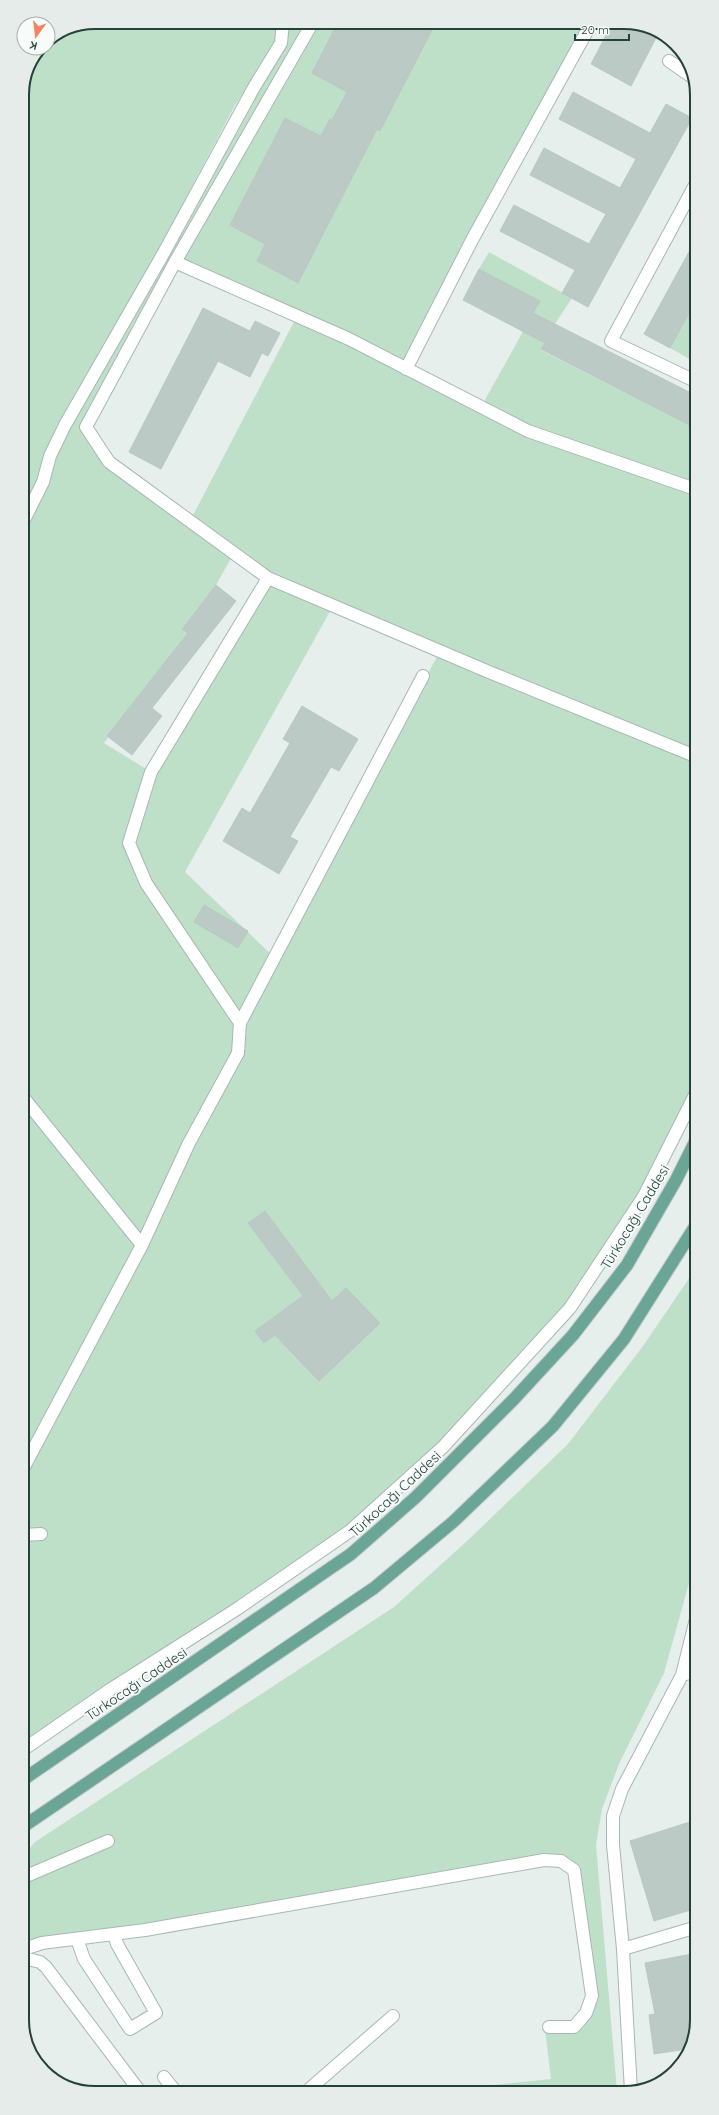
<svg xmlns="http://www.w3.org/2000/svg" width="719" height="2115" font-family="Quicksand,sans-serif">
  <rect width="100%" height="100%" fill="#e6efeb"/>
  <!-- green -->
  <path fill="#bfe0c8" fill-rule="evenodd" d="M95,22H592L406,368L481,407L540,301L479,269L489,252L572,298L555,324L541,350L695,428L696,1093L644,1196L570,1308L443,1447L350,1531L24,1749L22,91L41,48H48V40L67,27ZM279,37L74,409L234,107ZM175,262L297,316L190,521L109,462L86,427ZM234,553L268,578L151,772L104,743L188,633L182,628L216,585ZM333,606L440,651L271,965L274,957L185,872Z
    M695,302V362L670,348Z
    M696,1268V1558L664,1673L619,1764L602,1809L596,1845L617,2091H466V2088L551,2079L545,2029L574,2027L592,1996L574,1870L561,1861L145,1930L24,1942V1855L35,1842L394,1607L466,1542L568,1444L643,1346Z"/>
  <!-- building -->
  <path fill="#bbcac4" stroke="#b8c9c2" d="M338,22H436L380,131L377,129L298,283L257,261L265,244L230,225L285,118L321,136L330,119L332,120L347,92L312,73Z
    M613,22H629L658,34L631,86L591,64Z
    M573,92L650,133L666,104L692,118L588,307L562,293L575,270L500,231L514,205L589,244L606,214L530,175L544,148L620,188L636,159L559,119Z
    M695,241V302L670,348L644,334Z
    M479,269L540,301L533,313L695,395V428L541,349L545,343L463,300Z
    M203,308L250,331L255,321L280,333L268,356L262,353L250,377L218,361L161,469L129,452Z
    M216,585L236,601L152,708L162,716L132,755L107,736L188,633L182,629Z
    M302,706L358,739L339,771L331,767L290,837L298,841L279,874L223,841L242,808L250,813L290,743L283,739Z
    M204,905L248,931L238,948L194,922Z
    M265,1211L332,1301L346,1288L380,1323L319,1381L275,1335L264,1343L255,1331L303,1296L248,1223Z
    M693,1821L697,1833V1908L654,1921L630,1841Z
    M697,1953V2020L687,2049L654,2054L649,2015L655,2014L645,1963Z"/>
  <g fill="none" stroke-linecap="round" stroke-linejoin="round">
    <!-- minor casing -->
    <g stroke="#a8b8b2" stroke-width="14">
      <path id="minor" d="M313,22L175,262L86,427L109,462L268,578L489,672L695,756
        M669,61L695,79
        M695,185L611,341L695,381
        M175,262L349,339L528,431L695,489
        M406,369L472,240L592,22
        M23,522L43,482L50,456L65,425L162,256L253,89L281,43L283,22
        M240,1023L146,883L129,843L151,772L268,578
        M23,1097L142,1245
        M24,1467L142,1245L189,1143L238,1053L240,1023L423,676
        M24,1535L41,1534
        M682,1675L697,1671
        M24,1749L111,1689L237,1609L350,1531L443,1447L570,1308L644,1196L696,1093
        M24,1877L108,1841
        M77,1939L84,1959L130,2029L156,2013L117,1944L114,1934
        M24,1949L42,1943L145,1930L544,1860L561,1861L574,1870L592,1996L586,2013L574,2027H549
        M623,1949L697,1927
        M24,1958L40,1962L46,1967L141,2093
        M164,2077L176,2092
        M631,2091L623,1949L613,1845V1816L622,1789L682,1675L696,1619
        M306,2092L393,2016"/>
    </g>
    <!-- major casing -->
    <g stroke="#c2cac8" stroke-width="14">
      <path id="major" d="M24,1779L351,1554L416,1497L514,1399L573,1335L627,1265L676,1180L696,1140
        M24,1826L374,1588L453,1522L553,1426L624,1339L696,1225"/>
    </g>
    <!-- minor -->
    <use href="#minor" stroke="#fff" stroke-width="12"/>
    <!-- major -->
    <use href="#major" stroke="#6aa596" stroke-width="12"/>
  </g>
  <g text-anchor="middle" stroke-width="4" stroke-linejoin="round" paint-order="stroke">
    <!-- street labels -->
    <g font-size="14" fill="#24423a" stroke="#f7fbf9">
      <text transform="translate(635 1217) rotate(-59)" y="5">Türkocağı Caddesi</text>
      <text transform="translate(395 1494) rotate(-43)" y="5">Türkocağı Caddesi</text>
      <text transform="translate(136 1684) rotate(-34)" y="5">Türkocağı Caddesi</text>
    </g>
  </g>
  <!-- crop -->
  <path d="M0 0H719V2115H0ZM95 29H624A66 66 0 0 1 690 95V2020A66 66 0 0 1 624 2086H95A66 66 0 0 1 29 2020V95A66 66 0 0 1 95 29Z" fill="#e6ecea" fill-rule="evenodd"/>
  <path fill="none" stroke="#24423a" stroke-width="2" d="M95 29H624A66 66 0 0 1 690 95V2020A66 66 0 0 1 624 2086H95A66 66 0 0 1 29 2020V95A66 66 0 0 1 95 29Z"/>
  <!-- north arrow -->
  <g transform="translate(36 36) rotate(195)"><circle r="19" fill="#f7fbf9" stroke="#a3b1ad"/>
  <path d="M0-3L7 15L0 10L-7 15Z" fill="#f4845f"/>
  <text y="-6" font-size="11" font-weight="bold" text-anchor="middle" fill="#24423a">K</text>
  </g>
  <!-- scale -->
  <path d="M575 34v6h54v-6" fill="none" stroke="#24423a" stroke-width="2"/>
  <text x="581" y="34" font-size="12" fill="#24423a" stroke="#f7fbf9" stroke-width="3" paint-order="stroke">20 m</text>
</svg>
